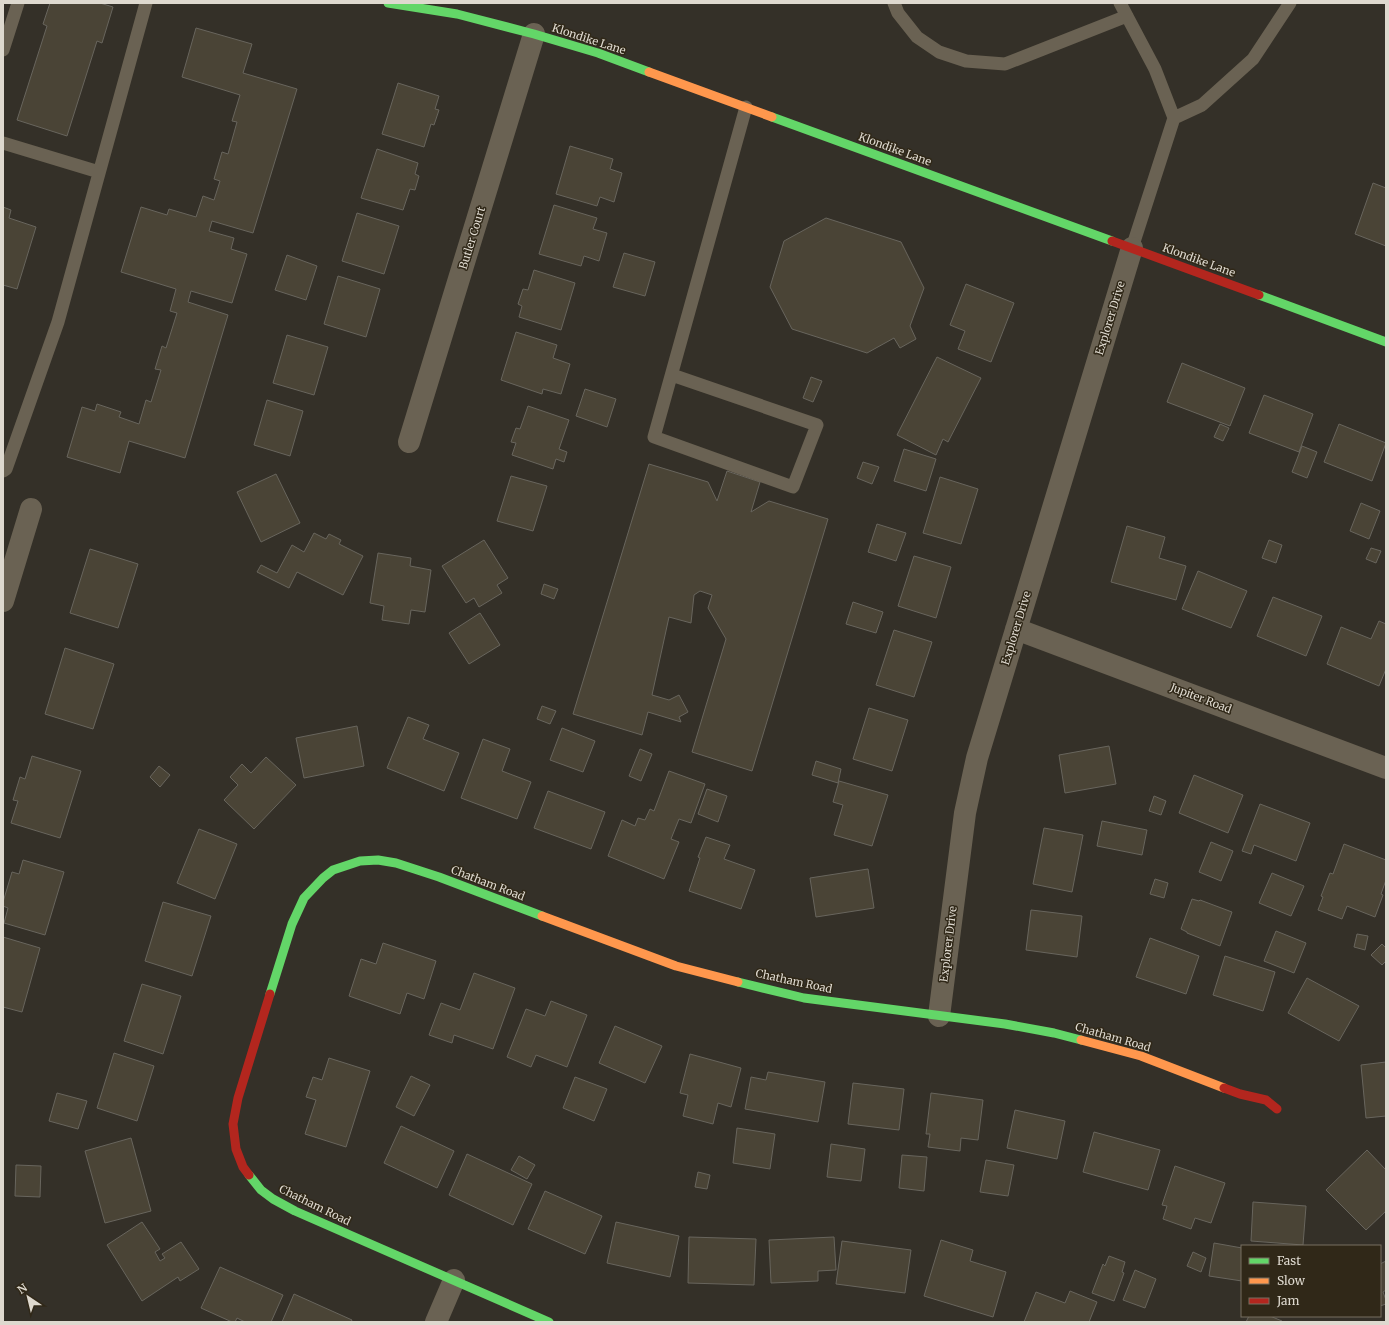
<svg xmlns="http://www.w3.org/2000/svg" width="1389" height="1325" font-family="Merriweather,serif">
  <rect width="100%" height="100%" fill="#343028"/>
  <!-- building -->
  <path fill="#4a4436" stroke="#68655d" d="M50,3H100L113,7L102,43L97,41L67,136L17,120L47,26L43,24Z
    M196,28L252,44L243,73L297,89L253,233L212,221L209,231L234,238L231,249L247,254L232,303L191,291L188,302L228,315L185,458L129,441L120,473L67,457L82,407L95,411L97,404L121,412L119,417L139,424L146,400L151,402L161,370L155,369L162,346L166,348L177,313L170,311L176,289L121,272L141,207L167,215L169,209L196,217L203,196L214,200L220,181L214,179L222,152L228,154L237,122L232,121L240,95L182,77Z
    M398,83L439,96L435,109L439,110L434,125L431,124L424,147L382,134Z
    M570,146L613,159L610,169L622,173L614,202L600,197L597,206L556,194Z
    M377,149L418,163L415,174L419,176L415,190L410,189L403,210L361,198Z
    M1373,183L1386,188V246L1355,234Z
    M554,205L597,218L593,229L607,233L599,261L584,256L581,266L539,254Z
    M3,207L11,210L9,218L36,227L17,289L3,285Z
    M357,213L399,226L384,274L342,261Z
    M826,218L901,242L924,288L910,326L916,339L900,348L894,338L867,353L792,329L770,287L784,241Z
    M624,253L655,262L645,296L613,287Z
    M287,255L317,266L306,300L275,290Z
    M534,270L575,283L561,330L519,317L522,306L518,304L523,289L528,290Z
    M338,276L380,289L366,337L324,324Z
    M966,284L1014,303L991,362L958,349L965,331L950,325Z
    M516,332L557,345L553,358L570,364L561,394L543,389L542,394L501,380Z
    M287,335L328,347L314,395L273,383Z
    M937,357L981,378L948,442L943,439L936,455L897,435Z
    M1182,363L1245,388L1230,426L1167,402Z
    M811,377L822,381L813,402L803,398Z
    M585,389L616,399L607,427L576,416Z
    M1264,395L1313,414L1299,452L1249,433Z
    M267,400L303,411L290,456L254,445Z
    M528,406L569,420L559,449L567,452L564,462L556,459L553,469L512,455L516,443L511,442L516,428L520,429Z
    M1220,424L1229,428L1223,441L1214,437Z
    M1339,424L1386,443L1372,481L1324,462Z
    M1302,446L1317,452L1307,478L1292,472Z
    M904,449L936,459L926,491L894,481Z
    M863,462L879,467L872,484L857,478Z
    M649,464L708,482L717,501L727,471L760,482L751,512L769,501L828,519L752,771L692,752L726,639L708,608L712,595L700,591L694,595L691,623L669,617L652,695L669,700L679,695L688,712L679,717L681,722L648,712L642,735L573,714Z
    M276,474L300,523L261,542L237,492Z
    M511,476L547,486L533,531L497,521Z
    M940,477L978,489L961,544L923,533Z
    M1361,503L1380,511L1369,539L1350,531Z
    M877,524L906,533L896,561L868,552Z
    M1127,526L1165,537L1159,558L1186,566L1176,600L1111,582Z
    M314,533L326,539L329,534L341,540L339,544L363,556L343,595L297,572L289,588L257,572L261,565L277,573L292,545L304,552Z
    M484,540L508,578L497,585L502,593L479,607L474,598L466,603L442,566Z
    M1269,540L1282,545L1276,563L1262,558Z
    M1371,548L1381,551L1376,563L1366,559Z
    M90,549L138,564L118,628L70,613Z
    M378,553L411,558L410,566L431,570L425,612L411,610L409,624L382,620L384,606L370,603Z
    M914,556L951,567L936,618L898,606Z
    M1198,571L1247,591L1231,628L1182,609Z
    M544,584L558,589L554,599L541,594Z
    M1273,597L1322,616L1306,656L1257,636Z
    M853,602L883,612L876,633L846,624Z
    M480,613L500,645L469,664L449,633Z
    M1379,621L1386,624V669L1379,686L1327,664L1341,627L1371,639Z
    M894,630L932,642L914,697L876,685Z
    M65,648L114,664L93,729L45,714Z
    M542,706L556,711L550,724L537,719Z
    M869,708L908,720L892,771L853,759Z
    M408,717L429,725L423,739L459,753L444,791L387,768Z
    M357,726L364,766L304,778L296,738Z
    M562,728L595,741L583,772L550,760Z
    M483,739L510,749L502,771L531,782L517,819L461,798Z
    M1109,746L1116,784L1065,793L1059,755Z
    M640,749L652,754L641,781L629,776Z
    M32,756L81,771L60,838L11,823L18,801L13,800L20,777L25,779Z
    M266,757L296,785L254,829L224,800L238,785L230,777L242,764L251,773Z
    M816,761L841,769L838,783L812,775Z
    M159,766L170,775L160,787L150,777Z
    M669,771L705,784L691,823L679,819L671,839L679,842L664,879L608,856L622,820L635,826L638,818L645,820L650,809L654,811Z
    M1194,775L1243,795L1228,833L1179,813Z
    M839,781L888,795L872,846L834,835L843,805L833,802Z
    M707,789L727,796L718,822L698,814Z
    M548,791L605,812L591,849L534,828Z
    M1154,796L1166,801L1161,815L1149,811Z
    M1260,804L1310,823L1296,861L1254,845L1251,854L1242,851Z
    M1102,821L1147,830L1142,855L1097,846Z
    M1044,828L1083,835L1072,892L1033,884Z
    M199,829L237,844L215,899L177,883Z
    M706,837L730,845L724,859L755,870L741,909L689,891L700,858L698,857Z
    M1211,842L1233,851L1221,881L1199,872Z
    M1344,844L1386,860V880L1381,894L1383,895L1375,917L1347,906L1342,919L1318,910L1323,897L1321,896L1330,873L1333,874Z
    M23,860L64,872L45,935L4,923L8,908L3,906V902L12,872L19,874Z
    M868,869L874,908L816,917L810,878Z
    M1272,873L1304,886L1291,916L1259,903Z
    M1155,879L1168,883L1164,898L1150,894Z
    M1192,899L1199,901L1200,900L1232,912L1220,946L1187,933V932L1181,929Z
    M163,902L211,916L192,976L145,961Z
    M1031,910L1082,916L1077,957L1026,950Z
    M1276,931L1306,943L1294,973L1264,961Z
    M1357,934L1368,936L1365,950L1354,947Z
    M3,937L40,948L22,1012L3,1007Z
    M1150,938L1199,956L1186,994L1136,977Z
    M383,943L436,961L424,999L407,993L400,1014L349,996L361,959L376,964Z
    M1382,944L1386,948V961L1382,965L1371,955Z
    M1225,956L1275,972L1263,1011L1213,995Z
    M474,973L515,988L493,1049L454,1035L452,1043L429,1035L441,1003L460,1010Z
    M1307,978L1359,1006L1339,1041L1288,1013Z
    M142,984L181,996L163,1054L124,1041Z
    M551,1001L587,1015L567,1067L536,1055L531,1067L507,1057L526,1009L545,1016Z
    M615,1026L662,1046L645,1083L599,1063Z
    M114,1053L154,1066L137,1121L97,1108Z
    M690,1054L741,1068L731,1107L718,1103L713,1124L683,1116L688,1095L680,1093Z
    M329,1058L370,1071L346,1147L305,1134L316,1100L306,1097L313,1077L322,1080Z
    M1386,1062V1116L1366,1118L1361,1065Z
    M768,1072L825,1082L818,1122L745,1109L751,1077L766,1080Z
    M411,1076L430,1085L414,1116L396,1107Z
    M575,1077L607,1089L594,1121L563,1108Z
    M853,1083L904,1089L899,1130L848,1124Z
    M57,1093L87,1101L78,1129L49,1121Z
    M931,1093L983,1100L978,1140L961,1138L960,1151L928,1147L930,1134H926Z
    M1015,1110L1065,1121L1057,1159L1007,1148Z
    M401,1126L454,1151L437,1188L384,1163Z
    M737,1128L775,1134L770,1169L733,1163Z
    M1094,1132L1160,1150L1148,1190L1083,1172Z
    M131,1138L151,1211L105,1223L85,1151Z
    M831,1144L865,1149L861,1181L827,1177Z
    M1367,1150L1386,1170V1211L1366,1230L1326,1190Z
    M467,1154L532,1184L513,1225L449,1195Z
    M902,1155L927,1157L924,1191L899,1188Z
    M519,1156L535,1165L527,1179L511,1170Z
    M986,1160L1014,1165L1008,1196L980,1192Z
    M16,1165L41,1166L40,1197L15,1196Z
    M1175,1166L1225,1183L1211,1223L1195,1218L1191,1229L1163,1219L1167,1206L1162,1205Z
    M698,1172L710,1175L707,1189L695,1187Z
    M545,1191L602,1216L585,1254L528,1229Z
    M1253,1202L1306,1206L1303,1245L1251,1241Z
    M142,1222L160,1249L155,1252L160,1261L165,1258L162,1254L181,1242L199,1269L180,1281L178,1277L142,1301L107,1245Z
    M616,1222L679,1236L670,1277L607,1263Z
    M689,1237L756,1239L754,1285L688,1283Z
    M834,1237L836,1270L818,1271V1281L771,1283L769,1240Z
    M941,1240L973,1250L970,1261L1006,1272L993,1317L924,1296Z
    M842,1241L911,1250L905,1293L836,1284Z
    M1214,1243L1242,1248V1281L1209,1276Z
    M1193,1252L1206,1258L1201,1272L1187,1266Z
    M1109,1256L1125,1262L1122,1272L1124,1273L1114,1301L1092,1293L1103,1264L1105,1266Z
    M1386,1261V1290L1383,1292L1386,1300V1304L1380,1306V1264Z
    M220,1267L283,1295L271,1322H245L237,1318L235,1322H232L201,1308Z
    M1135,1270L1156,1279L1145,1308L1123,1300Z
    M1070,1291L1097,1302L1089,1322H1024L1036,1292L1065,1303Z
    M294,1294L352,1320L351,1322H282Z
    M1249,1316H1270L1282,1321L1281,1322H1246Z"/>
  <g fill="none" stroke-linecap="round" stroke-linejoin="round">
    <!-- lane -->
    <path stroke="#6a6253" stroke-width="13" d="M894,3L898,13L917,37L939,52L966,61L1005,64L1127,16
      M1120,3L1155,69L1174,118L1132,248
      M3,50L18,3
      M1174,118L1202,105L1253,59L1290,3
      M3,143L99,172
      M672,375L817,425L793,487L654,437L746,107
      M3,471L6,469L58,322L146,3"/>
    <!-- street -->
    <path stroke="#6a6253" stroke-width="22" d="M409,442L534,34
      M3,601L31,509
      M1016,629L1386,768
      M939,1016L965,813L977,758L1132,248
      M436,1322L454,1280"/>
    <!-- fast -->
    <path stroke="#63d668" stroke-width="9" d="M388,3L457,14L534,34L598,53L649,72
      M772,117L1112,241
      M1259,295L1386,342
      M738,982L804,998L1005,1024L1054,1033L1081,1040
      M270,994L292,924L304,898L323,878L333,870L360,861L378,860L396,863L439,877L542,916
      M249,1175L261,1190L273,1199L295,1211L549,1322"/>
    <!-- slow -->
    <path stroke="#ff974d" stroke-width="9" d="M649,72L772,117
      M542,916L676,966L738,982
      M1081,1040L1141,1056L1224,1088"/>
    <!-- jam -->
    <path stroke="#b3261e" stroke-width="9" d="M1112,241L1259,295
      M1224,1088L1240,1094L1266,1100L1277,1109
      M249,1175L243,1167L236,1149L233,1124L238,1098L270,994"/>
  </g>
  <g text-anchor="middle" stroke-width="3" stroke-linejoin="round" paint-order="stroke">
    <!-- street labels -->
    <g font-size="11" fill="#ded9cf" stroke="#302818">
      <text transform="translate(589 39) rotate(18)" y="4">Klondike Lane</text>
      <text transform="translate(895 149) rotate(20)" y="4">Klondike Lane</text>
      <text transform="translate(472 238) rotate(-73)" y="4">Butler Court</text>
      <text transform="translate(1199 260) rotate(20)" y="4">Klondike Lane</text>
      <text transform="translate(1110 318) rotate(-73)" y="4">Explorer Drive</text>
      <text transform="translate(1016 628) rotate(-73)" y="4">Explorer Drive</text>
      <text transform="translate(1201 698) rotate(21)" y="4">Jupiter Road</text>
      <text transform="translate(488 883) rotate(21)" y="4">Chatham Road</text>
      <text transform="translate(948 944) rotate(-83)" y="4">Explorer Drive</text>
      <text transform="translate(794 981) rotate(12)" y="4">Chatham Road</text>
      <text transform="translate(1113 1037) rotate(16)" y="4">Chatham Road</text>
      <text transform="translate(315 1205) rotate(26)" y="4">Chatham Road</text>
    </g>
  </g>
  <!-- border -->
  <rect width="1389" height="1325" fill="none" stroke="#ded9cf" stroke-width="8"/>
  <!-- legend -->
  <rect x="1241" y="1245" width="140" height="72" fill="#302818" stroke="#766f61"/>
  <rect x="1249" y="1258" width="20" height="6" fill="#63d668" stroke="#766f61"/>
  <text x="1277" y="1265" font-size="12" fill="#ded9cf">Fast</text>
  <rect x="1249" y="1278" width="20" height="6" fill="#ff974d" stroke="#766f61"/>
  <text x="1277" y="1285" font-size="12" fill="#ded9cf">Slow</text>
  <rect x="1249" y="1298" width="20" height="6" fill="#b3261e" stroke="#766f61"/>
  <text x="1277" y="1305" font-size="12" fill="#ded9cf">Jam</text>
  <!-- north arrow -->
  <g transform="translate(28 1297) rotate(325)" stroke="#302818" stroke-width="3" paint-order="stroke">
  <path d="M0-3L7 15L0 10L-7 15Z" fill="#ded9cf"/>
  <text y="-6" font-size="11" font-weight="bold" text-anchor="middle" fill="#ded9cf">N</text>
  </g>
</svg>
